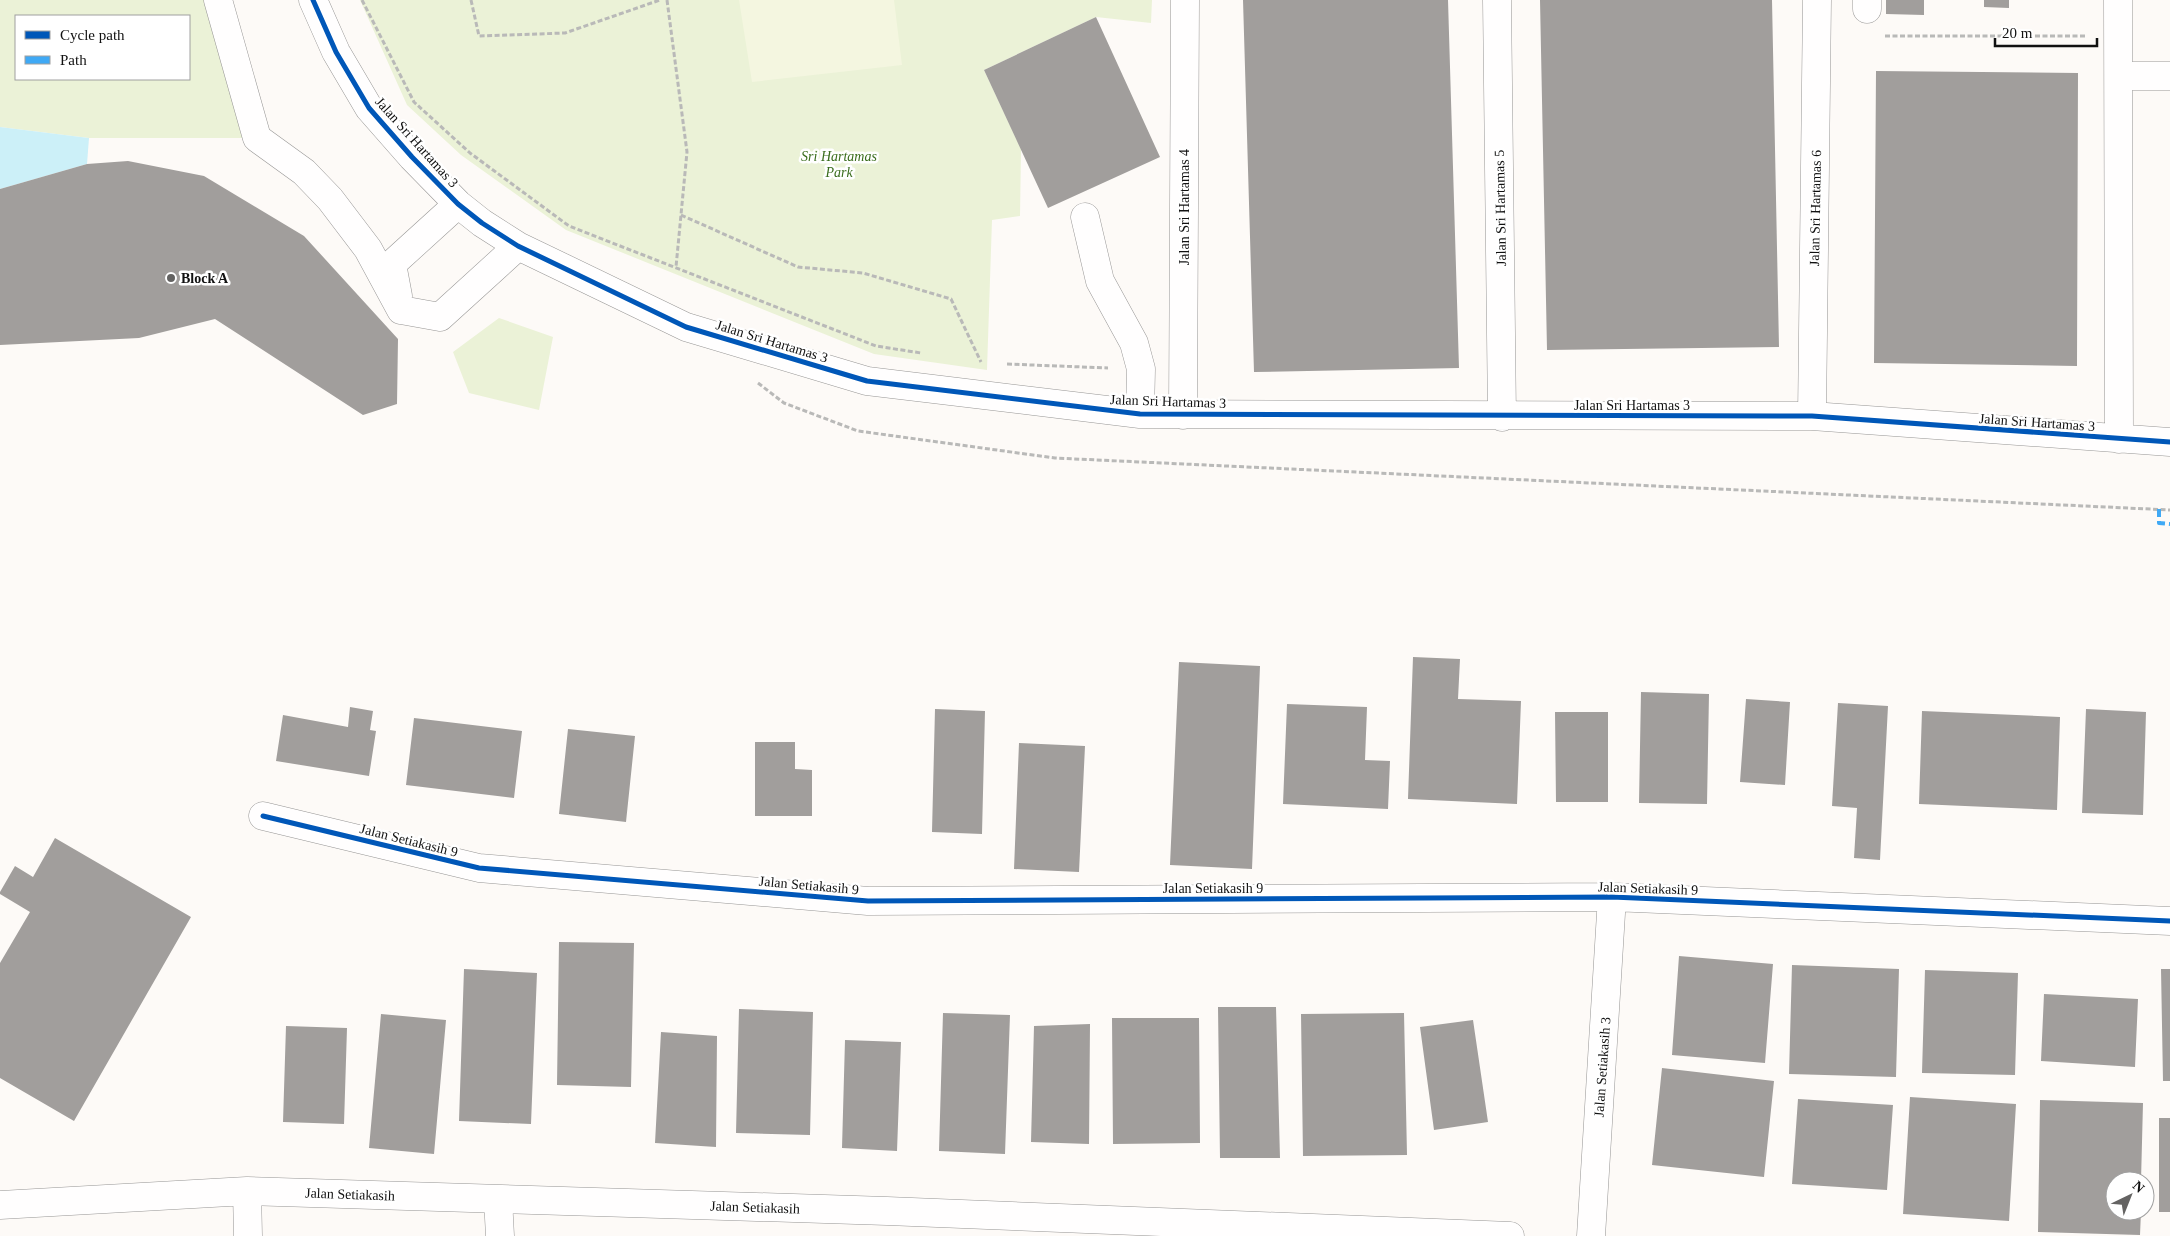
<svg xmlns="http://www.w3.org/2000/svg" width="2170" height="1236" font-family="'Times New Roman',serif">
  <rect width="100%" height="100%" fill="#fdfaf7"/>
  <!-- green -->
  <path fill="#ebf2d7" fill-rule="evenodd" d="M0,0H214L257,138H89L0,127ZM16,16H189V79H16Z
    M360,0H1152L1151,23L1096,17L984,70L1021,149L1020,216L992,220L987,370L874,354L566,230L461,155L407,105Z
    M499,318L553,337L539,410L469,393L453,352Z"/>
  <!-- pitch -->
  <path fill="#f4f6e0" d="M739,0H894L902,65L752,82Z"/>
  <!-- water -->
  <path fill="#ccf0f8" d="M0,127L89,138L87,164L0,189Z"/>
  <!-- building -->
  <path fill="#a19e9c" d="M1243,0H1448L1459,368L1254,372Z
    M1540,0H1772L1779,347L1547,350Z
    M1886,0H1924V15L1886,14Z
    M1984,0H2009V8L1984,7Z
    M1096,17L1160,157L1048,208L984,70Z
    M1876,71L2078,73L2077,366L1874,363Z
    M128,161L204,176L304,236L398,339L397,404L363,415L215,319L139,338L0,345V189L87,164Z
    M1413,657L1460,659L1458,699L1521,701L1517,804L1408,799Z
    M1179,662L1260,666L1252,869L1170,865Z
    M1641,692L1709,694L1707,804L1639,803Z
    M1746,699L1790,702L1785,785L1740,782Z
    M1838,703L1888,706L1880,860L1854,858L1857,808L1832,806Z
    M1287,704L1367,707L1365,760L1390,761L1388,809L1283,804Z
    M350,707L373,711L370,730L376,731L369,776L276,761L283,715L348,727Z
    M935,709L985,711L982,834L932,832Z
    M2086,709L2146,712L2143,815L2082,813Z
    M1922,711L2060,717L2057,810L1919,804Z
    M1555,712H1608V802H1556Z
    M414,718L522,731L514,798L406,785Z
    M568,729L635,736L626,822L559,814Z
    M755,742H795V769L812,770V816H755Z
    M1019,743L1085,746L1079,872L1014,869Z
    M55,838L191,917L74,1121L0,1078V963L30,912L0,894V892L15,866L33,877Z
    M559,942L634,943L631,1087L557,1085Z
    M1679,956L1773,964L1765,1063L1672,1055Z
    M1792,965L1899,969L1896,1077L1789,1074Z
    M464,969L537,973L531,1124L459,1121Z
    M2161,969H2170V1081H2163Z
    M1925,970L2018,973L2015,1075L1922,1073Z
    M2044,994L2138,999L2135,1067L2041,1061Z
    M1218,1007H1276L1280,1158H1220Z
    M739,1009L813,1012L810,1135L736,1133Z
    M943,1013L1010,1015L1005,1154L939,1151Z
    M1404,1013L1407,1155L1303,1156L1301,1014Z
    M381,1014L446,1020L434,1154L369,1148Z
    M1112,1018H1199L1200,1143L1113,1144Z
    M1473,1020L1488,1122L1434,1130L1420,1027Z
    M1090,1024L1089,1144L1031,1142L1034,1026Z
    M286,1026L347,1028L344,1124L283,1122Z
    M661,1032L717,1036L716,1147L655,1143Z
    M845,1040L901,1042L897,1151L842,1148Z
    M1662,1068L1774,1081L1764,1177L1652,1165Z
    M1910,1097L2016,1104L2009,1221L1903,1214Z
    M1798,1099L1893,1105L1887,1190L1792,1184Z
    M2040,1100L2143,1103L2141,1181H2115V1211H2141L2140,1235L2038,1232Z
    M2159,1118H2170V1212H2159Z"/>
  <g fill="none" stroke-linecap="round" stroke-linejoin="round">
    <!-- minor casing -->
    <g stroke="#979695" stroke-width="29">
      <path id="minor" d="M218,0L257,138L304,172L330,199L368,249L401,310
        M313,0L336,52L369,108L412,157L458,204L482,223L518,246L686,327L867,381L1140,414L1812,416L2170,442
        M1497,0L1502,417
        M2118,0L2119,439
        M1867,9V0
        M2119,76H2170
        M1085,217L1100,281L1134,343L1141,369L1140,414
        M398,296L392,264L458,204
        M401,310L440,317L518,246
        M1183,415L1185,0
        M1812,416L1817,0
        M263,816L479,868L868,901L1612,897L2170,921
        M247,1191L248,1236
        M498,1199L500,1236
        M0,1205L247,1191L887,1211L1510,1236
        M1591,1236L1612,897"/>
    </g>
    <!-- path -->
    <path stroke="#b9b9b8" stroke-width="3" stroke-dasharray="5 2.5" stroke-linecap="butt" d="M362,0L414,102L470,153L569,226L876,346L921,353
      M471,0L479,36L565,33L660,0
      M667,0L687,152L676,267
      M1885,36H2086
      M681,215L798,267L863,273L951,299L981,362
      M1007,364L1108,368
      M758,383L784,403L858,431L1055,458L2170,510"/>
    <!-- minor -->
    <use href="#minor" stroke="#fffefe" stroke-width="28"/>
    <!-- quiet -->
    <path stroke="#3fa9f5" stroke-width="4" stroke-dasharray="8 4" stroke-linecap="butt" d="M2159,509V523L2170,524"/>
    <!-- cycleway casing -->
    <g stroke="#fff" stroke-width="8">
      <path id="cycleway" d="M313,0L336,52L369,108L412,157L458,204L482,223L518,246L686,327L867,381L1140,414L1812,416L2170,442
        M263,816L479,868L868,901L1612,897L2170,921"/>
    </g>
    <!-- cycleway -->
    <use href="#cycleway" stroke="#0057b8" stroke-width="5"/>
  </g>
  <!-- markers -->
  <circle fill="#646362" stroke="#fff" stroke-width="2" cx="171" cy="278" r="5"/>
  <g text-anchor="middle" stroke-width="5" stroke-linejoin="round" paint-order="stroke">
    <!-- street labels -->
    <g font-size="14" fill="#111" stroke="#fff">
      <text transform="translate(417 142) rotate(48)" y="5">Jalan Sri Hartamas 3</text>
      <text transform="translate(1184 207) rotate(-90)" y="5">Jalan Sri Hartamas 4</text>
      <text transform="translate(1500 208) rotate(-91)" y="5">Jalan Sri Hartamas 5</text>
      <text transform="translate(1815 208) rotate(-89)" y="5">Jalan Sri Hartamas 6</text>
      <text transform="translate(772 341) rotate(17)" y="5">Jalan Sri Hartamas 3</text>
      <text transform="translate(1168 401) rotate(2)" y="5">Jalan Sri Hartamas 3</text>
      <text x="1632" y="410">Jalan Sri Hartamas 3</text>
      <text transform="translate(2037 422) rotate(4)" y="5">Jalan Sri Hartamas 3</text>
      <text transform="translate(409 840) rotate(14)" y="5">Jalan Setiakasih 9</text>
      <text transform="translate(809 885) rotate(5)" y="5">Jalan Setiakasih 9</text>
      <text x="1213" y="893">Jalan Setiakasih 9</text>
      <text transform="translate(1648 888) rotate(2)" y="5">Jalan Setiakasih 9</text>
      <text transform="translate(1602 1067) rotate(-86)" y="5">Jalan Setiakasih 3</text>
      <text transform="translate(350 1194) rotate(2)" y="5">Jalan Setiakasih</text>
      <text transform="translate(755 1207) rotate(2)" y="5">Jalan Setiakasih</text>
    </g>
    <!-- park labels -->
    <g font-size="14" font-style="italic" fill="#3a6d1d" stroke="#fff">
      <text x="839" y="161">Sri Hartamas<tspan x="839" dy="16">Park</tspan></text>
    </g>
    <!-- poi labels -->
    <g font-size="14" font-weight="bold" fill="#111" stroke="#fff" text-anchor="start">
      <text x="181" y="283">Block A</text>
    </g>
  </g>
  <!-- legend -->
  <rect x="15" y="15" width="175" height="65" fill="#ffffff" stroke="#a0a0a0"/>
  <rect x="25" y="31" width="25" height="8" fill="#0057b8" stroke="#a0a0a0"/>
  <text x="60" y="40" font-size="15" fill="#111111">Cycle path</text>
  <rect x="25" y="56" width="25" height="8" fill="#3fa9f5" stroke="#a0a0a0"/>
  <text x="60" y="65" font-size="15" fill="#111111">Path</text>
  <!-- north arrow -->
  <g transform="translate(2130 1196) rotate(43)"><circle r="24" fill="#ffffff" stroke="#a0a0a0"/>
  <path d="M0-4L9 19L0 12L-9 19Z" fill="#646362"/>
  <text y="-8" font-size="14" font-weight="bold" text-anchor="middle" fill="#111111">N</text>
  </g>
  <!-- scale -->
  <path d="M1995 38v8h102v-8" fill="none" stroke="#111111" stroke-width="2.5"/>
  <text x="2002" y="38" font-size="15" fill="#111111" stroke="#ffffff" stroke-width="4" paint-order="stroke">20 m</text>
</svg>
